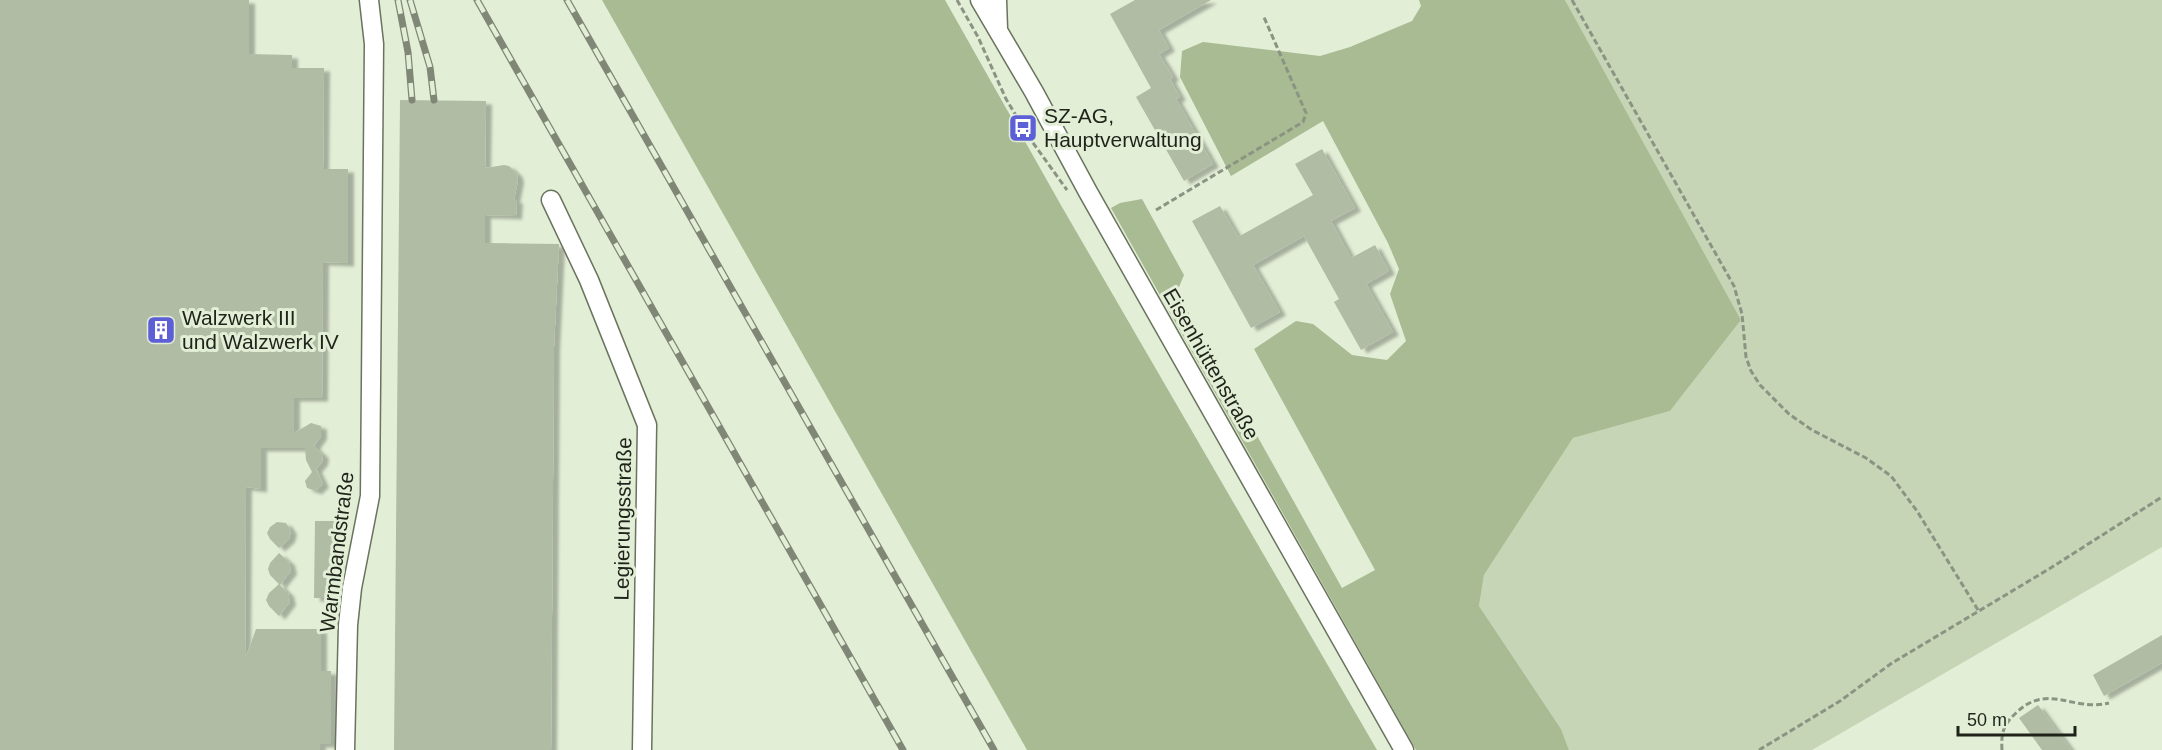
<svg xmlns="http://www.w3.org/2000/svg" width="2162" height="750" font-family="Arial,sans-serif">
  <defs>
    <filter id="shadow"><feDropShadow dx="6" dy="3.5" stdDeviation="1.5" flood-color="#0004"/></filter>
  </defs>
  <rect width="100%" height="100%" fill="#e3eed6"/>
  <!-- green -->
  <path fill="#c6d5b5" d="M1565,0H2162V547L1812,750H1569L1561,729L1479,606L1484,575L1573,438L1670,411L1741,320Z"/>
  <!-- forest -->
  <path fill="#a8bb92" d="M602,0H945L1062,207L1377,750H1027Z
    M1419,0H1565L1741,320L1670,411L1573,438L1484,575L1479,606L1561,729L1569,750H1416L1111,208L1120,203L1142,199L1184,275L1177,292L1342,588L1375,570L1254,349L1296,321L1313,324L1352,355L1387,360L1406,341L1390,294L1399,269L1388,243L1323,121L1231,176L1180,77L1182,51L1203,42L1320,56L1350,47L1412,21L1421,6Z"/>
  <!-- building -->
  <path fill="#b1bca5" filter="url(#shadow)" d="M0,0H249V54L292,55V68H324L323,169H348V263L323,262L322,398H294V433L311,423L321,426V436L314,446L323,455L322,462L316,469L323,484L316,491L307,488L305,481L312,472L306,460L305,448H261V489L246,487L245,659L256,629H321V671H331V744H320V750H0Z
    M1135,0H1211L1159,30L1169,48L1159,54L1173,77L1170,79L1180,97L1176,99L1213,164L1184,181L1136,97L1151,88L1110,14Z
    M400,100L486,101L485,168L504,165L509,166L517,174L518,180L514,200H517L516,216L485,215V243L559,244L554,347L551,750H394Z
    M1322,149L1355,208L1331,221L1351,258L1375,245L1389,271L1366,284L1393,332L1361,350L1334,302L1339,299L1304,236L1253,265L1280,312L1251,328L1192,221L1220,206L1238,237L1313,195L1295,164Z
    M315,521H338L337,598H314Z
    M277,522L286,523L291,531L289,539L279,548L270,539L267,533L270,527Z
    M279,553L289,562L291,571L280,585L270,575L268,569L270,563Z
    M279,584L288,593L290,602L279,616L269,606L266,600L269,593Z
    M2162,635V663L2104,696L2093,675Z
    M2038,705L2071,750H2042L2019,718Z"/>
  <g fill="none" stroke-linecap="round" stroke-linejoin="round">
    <!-- minor casing -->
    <g stroke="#69735e" stroke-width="21">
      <path id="minor" d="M980,0L1034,92L1088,192L1404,750
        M997,0L998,29
        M551,200L589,280L647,425L642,750
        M345,750L348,625L352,588L370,496L374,44L369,0"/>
    </g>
    <!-- path -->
    <path stroke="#8b9382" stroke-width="3" stroke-dasharray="6 3" stroke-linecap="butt" d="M957,0L978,37L1006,99L1031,140L1067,190
      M1572,0L1734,286L1742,314L1746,357L1751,371L1760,385L1789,414L1812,430L1866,458L1891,476L1917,511L1978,610
      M1156,210L1303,122L1306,113L1263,15
      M1759,750L1840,701L1892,663L2049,569L2162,497
      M2002,750C2001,733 2003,725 2016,713C2048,682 2072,712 2109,703"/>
    <!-- minor -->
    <use href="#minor" stroke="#fff" stroke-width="18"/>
    <!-- rail casing -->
    <g stroke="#808777" stroke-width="7">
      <path id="rail" d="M398,0L408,52L412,100
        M410,0L430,67L434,100
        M477,0L903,750
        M567,0L994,750"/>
    </g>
    <!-- rail -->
    <use href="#rail" stroke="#e3eed6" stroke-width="4.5" stroke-dasharray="14" stroke-linecap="butt"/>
  </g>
  <!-- icons -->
  <defs>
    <g id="bus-square" transform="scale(1.5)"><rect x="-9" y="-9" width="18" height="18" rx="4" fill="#5d5fd7" stroke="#e3eed6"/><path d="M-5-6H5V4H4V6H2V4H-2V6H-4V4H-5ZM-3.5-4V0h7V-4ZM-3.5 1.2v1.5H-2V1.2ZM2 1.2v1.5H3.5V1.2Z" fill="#fff"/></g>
    <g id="building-square" transform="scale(1.5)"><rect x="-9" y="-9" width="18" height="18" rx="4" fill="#5d5fd7" stroke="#e3eed6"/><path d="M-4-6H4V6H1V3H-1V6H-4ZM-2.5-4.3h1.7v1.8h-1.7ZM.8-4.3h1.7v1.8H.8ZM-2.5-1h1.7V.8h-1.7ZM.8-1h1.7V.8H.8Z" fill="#fff"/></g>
  </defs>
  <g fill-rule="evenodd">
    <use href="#bus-square" x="1023" y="128"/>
    <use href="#building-square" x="161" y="330"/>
  </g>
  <g text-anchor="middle" stroke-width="6" stroke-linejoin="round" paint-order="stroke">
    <!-- poi labels -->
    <g font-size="21" fill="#1f231a" stroke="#e3eed6" text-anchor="start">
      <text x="1044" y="123">SZ-AG,<tspan x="1044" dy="24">Hauptverwaltung</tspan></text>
      <text x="182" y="325">Walzwerk III<tspan x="182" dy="24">und Walzwerk IV</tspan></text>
    </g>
    <!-- street labels -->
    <g font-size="21" fill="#1f231a" stroke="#e3eed6">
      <text transform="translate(1211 364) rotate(60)" y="7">Eisenhüttenstraße</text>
      <text transform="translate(623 519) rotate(-89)" y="7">Legierungsstraße</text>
      <text transform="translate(337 552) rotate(-83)" y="7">Warmbandstraße</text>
    </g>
  </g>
  <!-- scale -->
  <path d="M1958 726v9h117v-9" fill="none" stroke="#1f231a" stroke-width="3"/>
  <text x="1967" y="726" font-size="18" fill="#1f231a" stroke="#e3eed6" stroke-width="4.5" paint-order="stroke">50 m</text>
</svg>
